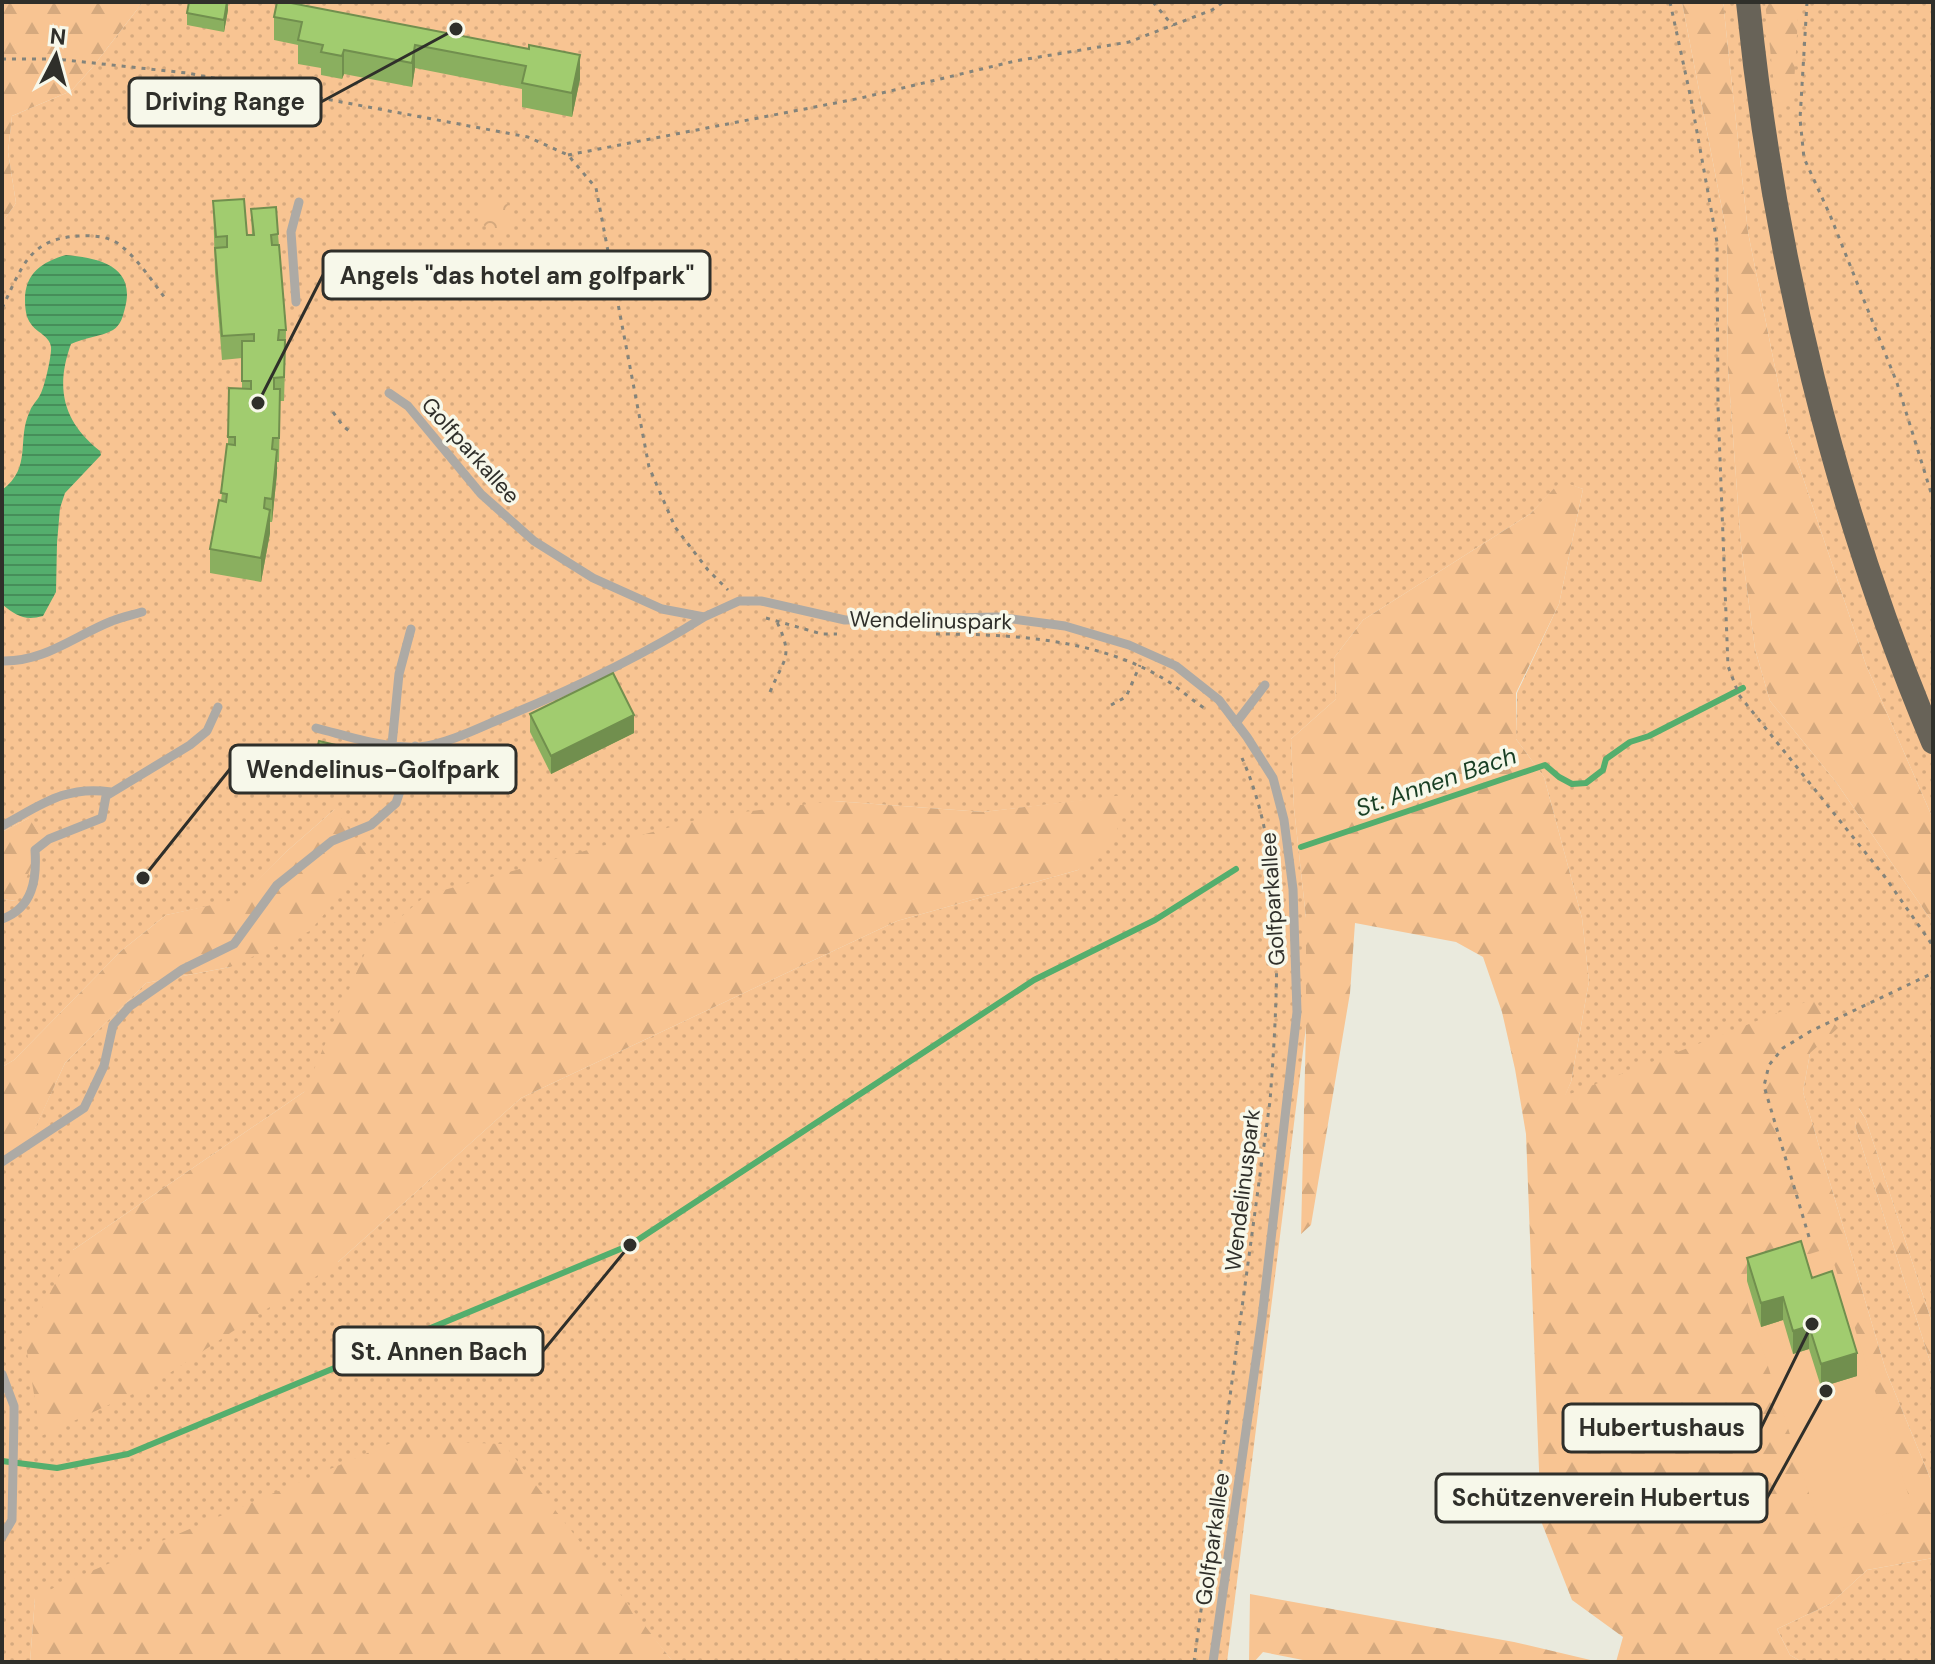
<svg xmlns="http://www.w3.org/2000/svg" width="1935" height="1664" font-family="'DM Sans',sans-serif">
  <defs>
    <pattern id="grass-dots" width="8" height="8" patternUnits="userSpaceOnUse" patternTransform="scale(2)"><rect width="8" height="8" fill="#f8c492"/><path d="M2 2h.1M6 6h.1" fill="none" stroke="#d5a97e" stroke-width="1.8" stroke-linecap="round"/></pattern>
    <pattern id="forest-firs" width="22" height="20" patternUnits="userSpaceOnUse" patternTransform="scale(2)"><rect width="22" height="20" fill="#f8c492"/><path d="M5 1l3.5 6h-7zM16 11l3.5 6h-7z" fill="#d5a97e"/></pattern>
    <pattern id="park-crowns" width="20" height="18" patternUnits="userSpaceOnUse" patternTransform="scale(2)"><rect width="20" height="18" fill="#f8c492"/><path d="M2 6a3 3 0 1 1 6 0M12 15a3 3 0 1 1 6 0" fill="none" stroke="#d5a97e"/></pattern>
    <pattern id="water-rules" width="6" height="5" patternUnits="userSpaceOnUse" patternTransform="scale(2)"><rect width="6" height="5" fill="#54ae6d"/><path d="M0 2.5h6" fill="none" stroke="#468e5a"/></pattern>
  </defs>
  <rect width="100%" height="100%" fill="#eaeadd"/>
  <!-- grass -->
  <path fill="url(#grass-dots)" fill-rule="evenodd" d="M143,2H1682L1727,235L1728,369L1741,545L1755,649L1770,701L1836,782L1933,923V1326L1866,1120L1859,1108L1855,1125L1933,1371V1485L1886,1371L1803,1092L1810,1053L1564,1097L1571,1082L1589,981L1582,918L1544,777L1516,739L1517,693L1559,604L1583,489L1561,482L1530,514L1363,620L1334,658L1336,699L1291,739L1294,808L1306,918V1027L1227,1662H673L628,1606L35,1598L30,1662H2V1157L29,1141L65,1063L146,983L230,967L335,809L287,851L239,900L166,915L121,951L14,1060L2,1067V899L16,901L29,818L2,832V223L16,203L8,152L12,116L71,91L91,69ZM1131,795L1078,870L897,921L521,1098L338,1262L73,1250L304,1092L834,801L983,812Z
    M1723,2H1933V819L1866,665L1788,433L1748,232Z
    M1933,1558V1662H1802L1790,1655L1777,1629L1830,1604L1867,1570Z"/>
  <!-- forest -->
  <path fill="url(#forest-firs)" d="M2,2H143L91,69L71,91L12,116L8,152L16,203L2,223Z
    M1682,2H1723L1748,232L1788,433L1866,665L1933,819V923L1836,782L1770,701L1755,649L1741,545L1728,369L1727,235Z
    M1765,2H1799L1793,100L1776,103Z
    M1561,481L1583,489L1559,604L1516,693V739L1544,777L1582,918L1589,981L1571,1082L1565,1096L1813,999L1838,1028L1810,1053L1803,1092L1886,1371L1933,1485V1558L1867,1570L1830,1604L1777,1629L1790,1655L1802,1662H1616L1623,1637L1572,1600L1541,1521L1526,1134L1515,1069L1502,1012L1483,957L1456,942L1355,923L1350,993L1311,1225L1301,1234L1306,1027V918L1294,808L1291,739L1336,699L1334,658L1363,620L1530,514Z
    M1132,794L1114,837L1078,870L897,921L521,1098L338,1262L150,1386L41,1436L25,1340L73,1250L304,1092L368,946L426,895L710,816L834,801L983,812Z
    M335,809L370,860L310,931L230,967L146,983L65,1063L29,1142L2,1157V1067L14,1060L121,951L166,915L239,899L287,851Z
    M29,818L43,841L16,901L2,899V832Z
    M1858,1107L1866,1120L1933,1326V1371L1855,1125Z
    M398,1440L504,1444L673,1662H30L35,1598L61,1584Z
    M1250,1594L1514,1642L1599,1662H1313L1263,1652L1254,1662H1249Z"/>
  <!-- park -->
  <path fill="url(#park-crowns)" d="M480 215a16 16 0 1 1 32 0a16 16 0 1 1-32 0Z"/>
  <!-- pitch -->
  <path fill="#f8c492" d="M1829,1248L1912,1506L1822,1534L1739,1276Z"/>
  <!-- water -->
  <path fill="url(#water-rules)" d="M66,255C99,258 136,266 125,308C123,316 121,325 113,330C103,336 83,338 71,344C55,388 63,422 100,451L101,455L65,493L60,508L57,543L56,592L43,616C25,621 16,616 2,604V490C33,467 16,439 30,411C32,405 37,401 40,395C44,389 52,355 51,347C50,336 36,332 31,324C26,318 25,308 25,300C25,273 42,262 66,255Z"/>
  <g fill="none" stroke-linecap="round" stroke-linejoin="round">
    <!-- stream -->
    <path stroke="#54ae6d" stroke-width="6" d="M1301,847L1545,765L1559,777L1572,784L1586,783L1603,770L1606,759L1630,742L1649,736L1743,688
      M2,1461L57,1468L128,1454L630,1245L1034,980L1155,920L1236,869"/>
    <!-- path -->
    <path stroke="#84847b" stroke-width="3" stroke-dasharray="4 6" stroke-linecap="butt" d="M1153,2L1173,26
      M1670,2L1691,99L1717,242L1718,407L1728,666L1739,695L1885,877L1933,946
      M1807,2L1800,119L1804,158L1830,215L1897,383L1933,499
      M2,59H56L187,73L528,137L568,155L596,188L649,467L675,527L708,570L728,590
      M568,155L861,98L1015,61L1129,42L1212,10L1223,2
      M2,308C22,268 28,239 78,236C92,235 109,236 120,245C138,259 152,281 165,298
      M333,412L343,426L353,434
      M766,618L822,634H837
      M936,634C1013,634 1102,639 1169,682C1181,690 1192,700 1204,708
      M770,692C784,658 794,658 777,622
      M1111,705L1126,697L1140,665
      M1809,1237L1764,1086L1769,1065L1783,1048L1811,1031L1933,973
      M1194,1662L1270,1101C1278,993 1287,859 1242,758"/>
    <!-- lane -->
    <path stroke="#adaaa5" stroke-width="9" d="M296,302L291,232L299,202
      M389,393L408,406L481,494L534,541L593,578L662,609L704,617L739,601H761L845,620L998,617L1065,626L1129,645L1176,666L1219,700L1247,737L1273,778L1284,820L1293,889L1297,1012L1262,1318L1213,1662
      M2,661C45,662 74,636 112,621C121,617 132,615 142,612
      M1236,723L1265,685
      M316,728C348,736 385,749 419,747C444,745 477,729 500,719C571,690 639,658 704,617
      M392,744L399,674L411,629
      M2,826C41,805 65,785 111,792
      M2,919C33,908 37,879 35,850L49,839L102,818L106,796L190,745L207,731L218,707
      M2,1162L84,1108L104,1066L113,1025L130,1006L183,969L234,944L277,885L332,841L371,825L396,803L415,746
      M2,1374L14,1406V1417L12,1520L2,1537"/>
    <!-- highway -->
    <path stroke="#686358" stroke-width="24" d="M1748,2C1773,252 1835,511 1933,742"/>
  </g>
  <!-- wall -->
  <path fill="#8aaf5f" d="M228,2V10L224,32L187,25V13Z
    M274,17L529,49L580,79L572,117L522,107V89L415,68L412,87L344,74L342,79L321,75V68L298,64V45L274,40Z
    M213,201L247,235H252L251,209L278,234L286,330L284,401H280L279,462H277V473L272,522H270V533L261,582L210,573V549L221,501L228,444L229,388H242V358L222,360L215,272Z
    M530,714L634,733L551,774L530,732Z
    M317,749L336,751L335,759L317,755Z
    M1747,1258L1812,1278L1857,1376L1821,1387L1809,1349L1793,1354L1783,1320L1761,1327L1747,1281Z"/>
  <!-- shaded-wall -->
  <path fill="#718f4e" d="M227,2L228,10L224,32V20Z
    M415,45V68L412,87V63Z
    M344,50V74L342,79V56Z
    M580,55V79L572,117V93Z
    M277,450V473L272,522V499Z
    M270,510V533L261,582V558Z
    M634,715V733L551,774V756Z
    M1783,1297V1320L1761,1327V1303Z
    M1809,1326V1349L1793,1354V1331Z
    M1857,1353V1376L1821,1387V1364Z"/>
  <!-- building -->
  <path fill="#a1cc6f" stroke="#718f4e" stroke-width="2" d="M189,2H227L224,20L187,13Z
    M277,2H286L529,49V45L580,55L572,93L522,83L526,66L415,45L412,63L344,50L342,56L321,52L323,45L298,40L302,22L274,17Z
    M244,199L247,235H254L251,209L276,207L278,234L271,235L272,245H279L286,330H279L278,340H285L284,377L274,378V389H280L279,438H273L272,449L277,450L272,499L265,498L264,508L270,510L261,558L210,549L219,500L226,502L227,494L221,493L227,444L235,445V437H228L229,388L251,389V381H242V341H254V334L222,336L215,248L227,247V236L216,237L213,201Z
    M613,673L634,715L551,756L530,714Z
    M319,741L336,745L335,753L317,749Z
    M1801,1241L1812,1278L1832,1271L1857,1353L1821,1364L1809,1326L1793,1331L1783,1297L1761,1303L1747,1258Z"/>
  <g text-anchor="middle" stroke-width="7" stroke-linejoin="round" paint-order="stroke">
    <!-- street labels -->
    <g font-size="22" fill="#2f2f2a" stroke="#f7f8ea">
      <text transform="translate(471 450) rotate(48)" y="8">Golfparkallee</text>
      <text transform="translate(931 620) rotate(1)" y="8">Wendelinuspark</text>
      <text transform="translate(1272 899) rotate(-94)" y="8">Golfparkallee</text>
      <text transform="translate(1242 1190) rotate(-83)" y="8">Wendelinuspark</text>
      <text transform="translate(1212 1539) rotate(-82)" y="8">Golfparkallee</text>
    </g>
    <!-- water labels -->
    <g font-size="24" font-style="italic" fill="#193f24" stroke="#f7f8ea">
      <text transform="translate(1436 782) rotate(-19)" y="8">St. Annen Bach</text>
    </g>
  </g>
  <!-- callouts -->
  <path fill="none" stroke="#2f2f2a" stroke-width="3" d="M456 29L321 102M258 403L323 275M143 878L230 769M630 1245L543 1351M1812 1324L1761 1428M1826 1391L1767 1498"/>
  <g fill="#2f2f2a" stroke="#f7f8ea" stroke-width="3">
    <circle cx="456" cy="29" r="8"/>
    <circle cx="258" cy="403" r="8"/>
    <circle cx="143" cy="878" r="8"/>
    <circle cx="630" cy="1245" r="8"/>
    <circle cx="1812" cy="1324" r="8"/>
    <circle cx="1826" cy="1391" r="8"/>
  </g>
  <g fill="#f7f8ea" stroke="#2f2f2a" stroke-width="3">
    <rect x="129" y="78" width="192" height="48" rx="8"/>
    <rect x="323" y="251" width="387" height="48" rx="8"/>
    <rect x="230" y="745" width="286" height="48" rx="8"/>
    <rect x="334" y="1327" width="209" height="48" rx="8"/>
    <rect x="1563" y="1404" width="198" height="48" rx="8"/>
    <rect x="1436" y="1474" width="331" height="48" rx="8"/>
  </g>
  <g font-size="24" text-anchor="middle" font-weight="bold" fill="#2f2f2a">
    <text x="225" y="110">Driving Range</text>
    <text x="517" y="284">Angels "das hotel am golfpark"</text>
    <text x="373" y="778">Wendelinus-Golfpark</text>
    <text x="439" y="1360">St. Annen Bach</text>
    <text x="1662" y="1436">Hubertushaus</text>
    <text x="1601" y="1506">Schützenverein Hubertus</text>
  </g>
  <!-- border -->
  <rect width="1935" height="1664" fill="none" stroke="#2f2f2a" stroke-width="8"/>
  <!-- north arrow -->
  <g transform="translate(56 56) rotate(6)" stroke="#f7f8ea" stroke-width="6" paint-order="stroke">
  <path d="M0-6L14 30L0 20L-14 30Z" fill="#2f2f2a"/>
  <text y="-12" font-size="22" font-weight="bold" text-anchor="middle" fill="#2f2f2a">N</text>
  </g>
</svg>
